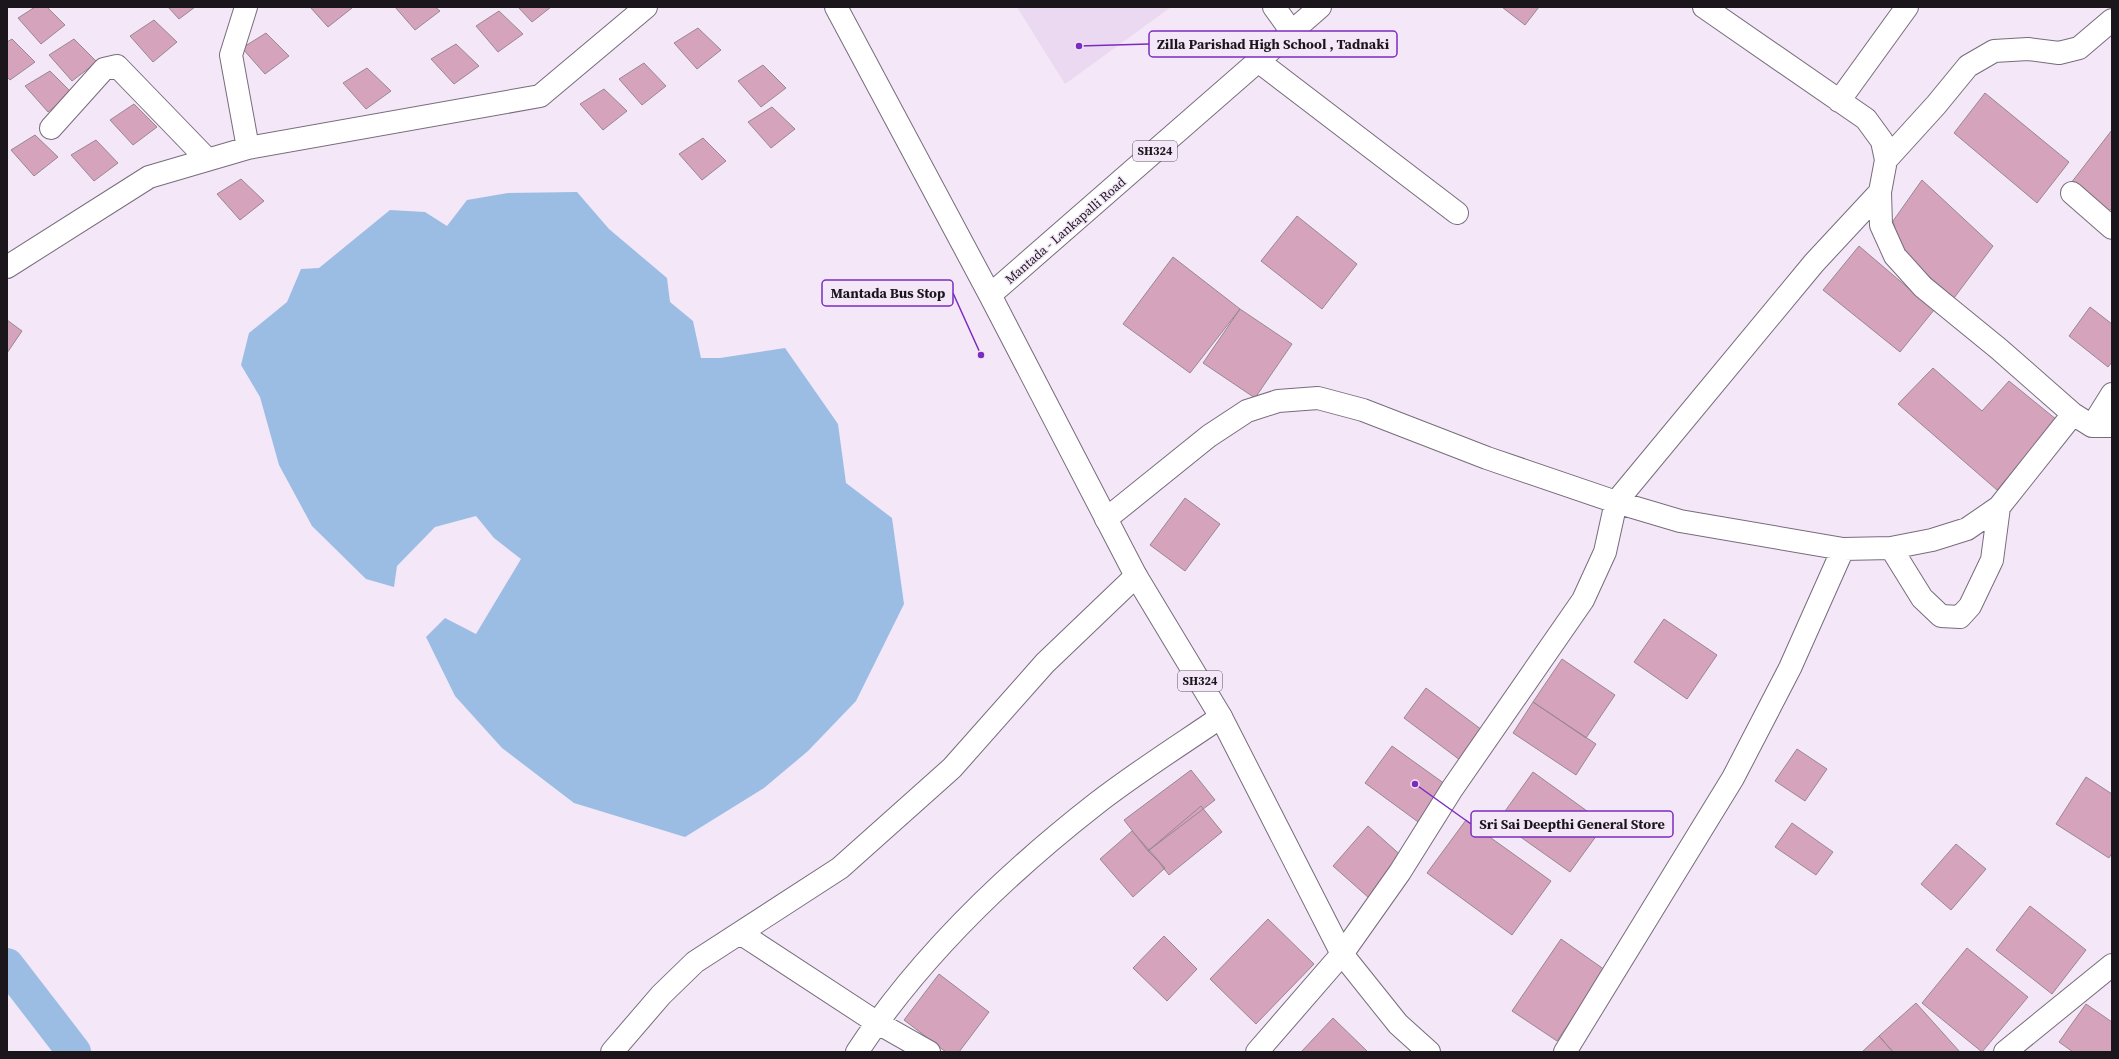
<svg xmlns="http://www.w3.org/2000/svg" width="2119" height="1059" font-family="'Source Serif 4',serif">
  <rect width="100%" height="100%" fill="#f3e7f8"/>
  <!-- built -->
  <path fill="#ead9f1" d="M1017,7H1171L1065,84Z"/>
  <!-- water -->
  <path fill="#9bbde4" d="M577,192L609,229L667,278L670,302L693,321L701,358H720L785,348L838,424L846,483L892,518L904,604L856,701L808,751L764,788L685,837L574,803L502,748L455,696L426,637L445,618L476,634L521,559L494,538L476,516L435,527L397,566L394,587L366,579L312,526L279,465L260,397L241,365L249,333L287,302L301,269L319,268L390,210L425,212L447,226L467,200L508,193Z"/>
  <g fill="none" stroke-linecap="round" stroke-linejoin="round">
    <!-- canal -->
    <path stroke="#9bbde4" stroke-width="34" d="M7,965L74,1052"/>
  </g>
  <!-- building -->
  <path fill="#d5a3bb" stroke="#9a8790" d="M35,7H47L65,25L41,44L18,18Z
    M168,7H195L179,19Z
    M310,7H351L352,8L328,27Z
    M395,7H435L440,11L415,30Z
    M518,7H551L532,22Z
    M1502,7H1539L1525,25Z
    M499,11L523,34L498,52L476,26Z
    M154,20L177,42L153,62L130,36Z
    M698,28L721,50L697,69L674,43Z
    M266,33L289,56L265,74L242,48Z
    M12,39L35,62L10,80L7,77V42Z
    M74,39L97,62L72,81L49,55Z
    M456,44L479,66L454,84L431,59Z
    M644,63L666,86L642,105L619,79Z
    M763,65L786,88L761,107L738,81Z
    M367,68L391,91L366,109L343,83Z
    M50,71L72,93L48,112L25,86Z
    M604,89L627,111L603,130L580,104Z
    M1985,93L2069,162L2037,203L1954,133Z
    M134,104L157,127L133,145L110,120Z
    M772,107L795,129L771,148L748,122Z
    M2112,130V208L2109,211L2071,183Z
    M35,135L58,157L34,176L11,150Z
    M703,138L726,161L702,180L679,154Z
    M96,140L118,163L94,181L71,155Z
    M241,179L264,201L240,220L217,194Z
    M1922,180L1993,246L1954,298L1902,253L1893,221Z
    M1297,216L1357,264L1322,309L1261,261Z
    M1859,246L1934,310L1900,352L1823,290Z
    M1173,257L1240,309L1190,373L1123,324Z
    M2090,307L2112,324V362L2108,367L2069,336Z
    M1240,309L1292,344L1255,398L1203,363Z
    M7,320L22,331L7,353Z
    M1933,368L1982,411L2009,381L2057,420L1997,490L1898,404Z
    M1185,498L1220,524L1185,571L1150,545Z
    M1664,619L1717,655L1687,699L1634,662Z
    M1562,659L1615,695L1586,738L1533,702Z
    M1426,688L1482,730L1460,760L1404,718Z
    M1533,702L1596,744L1576,775L1513,733Z
    M1392,746L1452,789L1425,827L1365,783Z
    M1797,749L1827,769L1805,801L1775,781Z
    M1191,770L1215,800L1148,851L1124,820Z
    M1533,772L1605,824L1570,872L1498,821Z
    M2086,777L2112,794V853L2109,858L2056,824Z
    M1201,806L1222,832L1169,875L1158,861L1148,851Z
    M1466,820L1551,881L1512,935L1427,873Z
    M1792,823L1833,852L1816,875L1775,847Z
    M1368,826L1405,859L1369,898L1333,866Z
    M1132,831L1165,868L1133,897L1100,859Z
    M1956,844L1986,869L1951,910L1921,884Z
    M2030,906L2086,950L2052,994L1996,950Z
    M1268,919L1314,964L1256,1024L1210,979Z
    M1164,936L1197,969L1167,1001L1133,968Z
    M1561,939L1605,970L1557,1041L1512,1011Z
    M1967,948L2028,997L1982,1052L1922,1003Z
    M939,974L989,1012L959,1052H946L904,1020Z
    M1916,1003L1960,1052H1893L1879,1036Z
    M2086,1004L2112,1022V1052H2073L2059,1042Z
    M1333,1018L1368,1052H1301Z
    M1879,1036L1893,1052H1862Z"/>
  <g fill="none" stroke-linecap="round" stroke-linejoin="round">
    <!-- minor casing -->
    <g stroke="#776c7c" stroke-width="24">
      <path id="minor" d="M246,7L231,55L248,148
        M1274,7L1292,32
        M1704,7L1866,119L1882,141L1886,160L1880,192L1881,225L1895,256L1923,287L1999,349L2073,414L2092,426H2112
        M1258,61L1457,213
        M1839,101L1907,7
        M51,128L104,69L117,66L207,159
        M1886,160L1936,105L1968,66L1994,51L2028,49L2059,53L2079,48L2112,20
        M2072,193L2112,228
        M7,267L149,177L248,148L540,96L646,7
        M2092,426L2112,394
        M1106,519L1209,436L1247,411L1278,401L1318,398L1363,410L1487,458L1616,502L1680,521L1843,549L1891,548L1932,540L1967,529L1999,507L2073,414
        M1891,548L1922,598L1941,616L1960,617L1970,606L1992,560L1999,507
        M740,933L876,1022L929,1052
        M612,1052L661,995L695,962L840,868L952,768L1045,663L1136,576
        M857,1052C921,955 1006,874 1097,803C1137,772 1180,745 1221,717
        M1257,1052L1342,954L1400,872L1452,789L1583,600L1605,552L1616,502L1814,263L1880,192
        M1565,1052L1733,778L1790,668L1843,549
        M2005,1052L2112,965"/>
    </g>
    <!-- primary casing -->
    <g stroke="#776c7c" stroke-width="24">
      <path id="primary" d="M836,7L990,295L1136,576L1221,717L1342,954L1398,1024L1429,1052
        M990,295L1320,7"/>
    </g>
    <!-- minor -->
    <use href="#minor" stroke="#fff" stroke-width="22"/>
    <!-- primary -->
    <use href="#primary" stroke="#fff" stroke-width="22"/>
  </g>
  <g text-anchor="middle" stroke-width="3" stroke-linejoin="round" paint-order="stroke">
    <!-- shield labels -->
    <g fill="#f3e7f8" stroke="#5c555e" stroke-width="1">
      <rect x="1133" y="141" width="44" height="20" rx="3"/>
      <rect x="1178" y="671" width="44" height="20" rx="3"/>
    </g>
    <g font-size="12" font-weight="bold" fill="#1b161c">
      <text x="1155" y="155">SH324</text>
      <text x="1200" y="685">SH324</text>
    </g>
    <!-- street labels -->
    <g font-size="13" fill="#1b161c" stroke="#f3e7f8">
      <text transform="translate(1065 230) rotate(-41)" y="5">Mantada - Lankapalli Road</text>
    </g>
  </g>
  <!-- callouts -->
  <path fill="none" stroke="#7b2cbf" stroke-width="1.5" d="M1079 46L1149 44M981 355L953 293M1415 784L1471 824"/>
  <g fill="#7b2cbf" stroke="#f3e7f8" stroke-width="1.5">
    <circle cx="1079" cy="46" r="4"/>
    <circle cx="981" cy="355" r="4"/>
    <circle cx="1415" cy="784" r="4"/>
  </g>
  <g fill="#f3e7f8" stroke="#7b2cbf" stroke-width="1.5">
    <rect x="1149" y="31" width="248" height="26" rx="4"/>
    <rect x="822" y="280" width="131" height="26" rx="4"/>
    <rect x="1471" y="811" width="202" height="26" rx="4"/>
  </g>
  <g font-size="14" text-anchor="middle" font-weight="bold" fill="#1b161c">
    <text x="1273" y="49">Zilla Parishad High School , Tadnaki</text>
    <text x="888" y="298">Mantada Bus Stop</text>
    <text x="1572" y="829">Sri Sai Deepthi General Store</text>
  </g>
  <!-- border -->
  <rect width="2119" height="1059" fill="none" stroke="#1b161c" stroke-width="16"/>
</svg>
